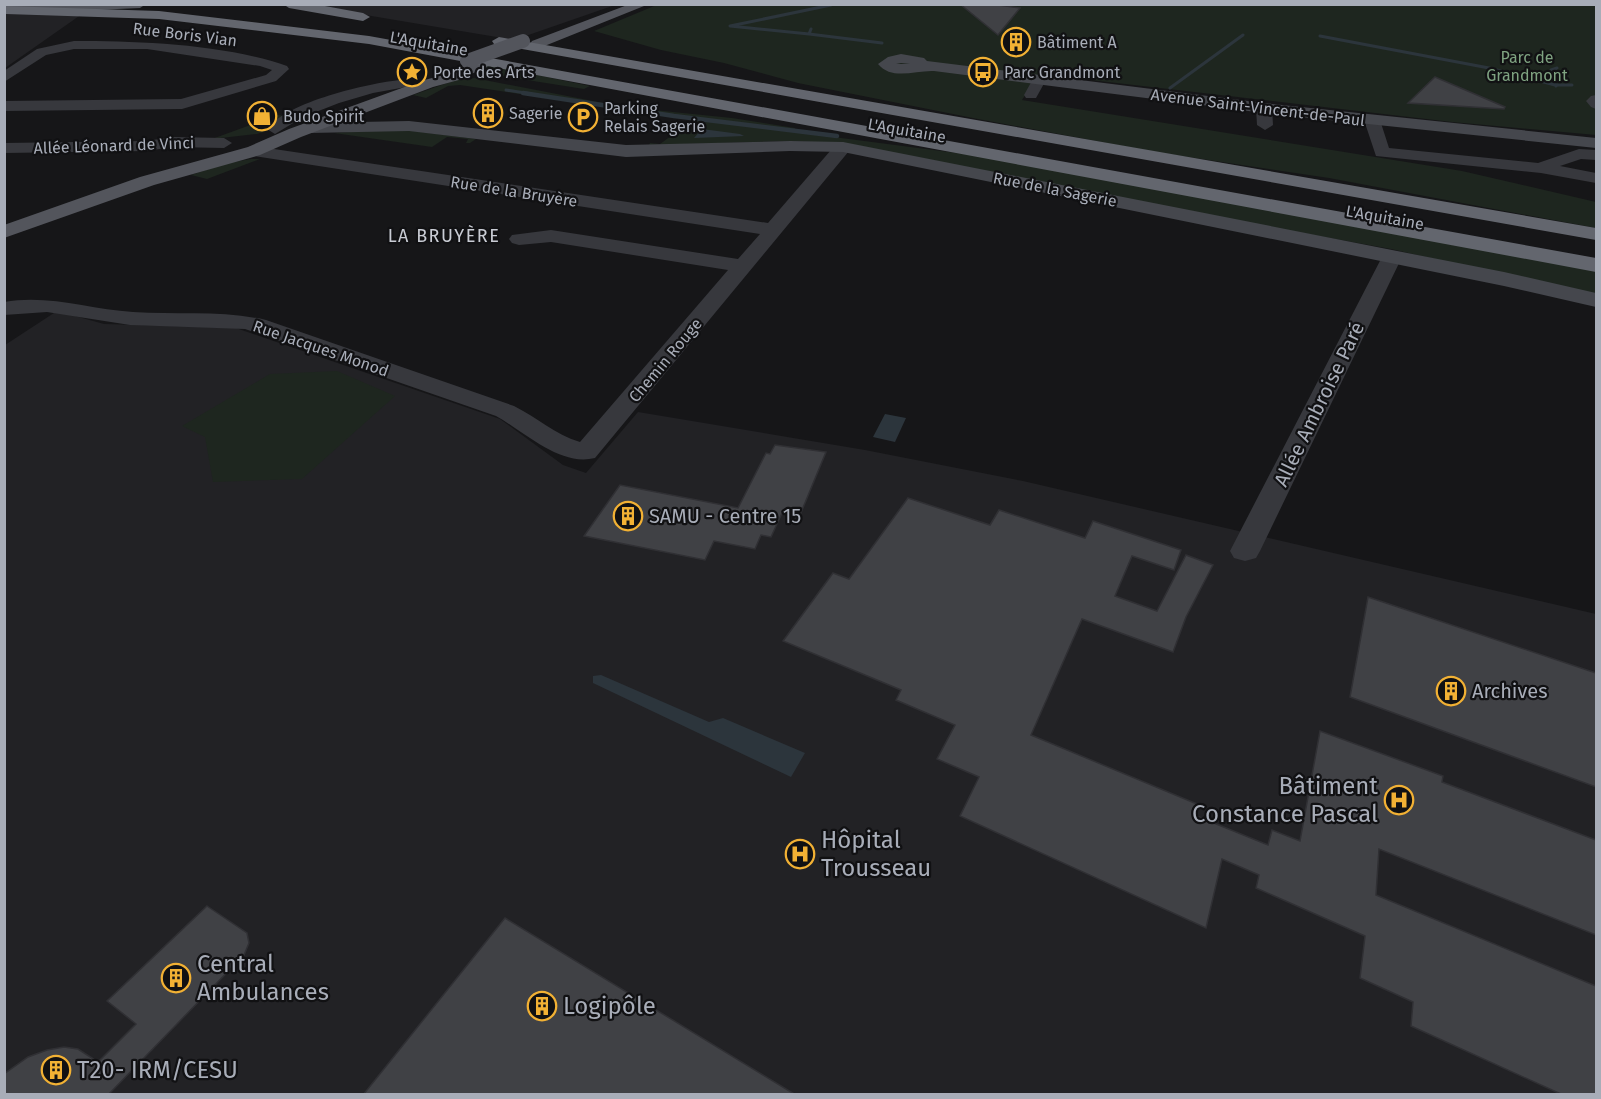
<svg xmlns="http://www.w3.org/2000/svg" width="1601" height="1099" font-family="'Fira Sans',sans-serif">
  <rect width="100%" height="100%" fill="#161618"/>
  <!-- built -->
  <path fill="#222225" d="M306,5H615L514,40Z
    M5,14H82L5,68Z
    M57,311L104,324L236,328L500,419L563,465L586,473L638,412L865,450L1023,481L1596,614V1094H5V345Z"/>
  <!-- green -->
  <path fill="#1e261f" d="M659,4L1596,5V135L1452,122L1039,74L1022,100L1462,171L1596,202V228L1329,178L1155,152L978,119L798,83L724,63L661,50L594,31Z
    M489,65L590,86L584,89L477,72Z
    M474,78L624,107L732,118L795,128V132L972,155L1596,265V296L1391,249L1247,223L850,144L791,141L649,145L650,143L660,144L693,120L460,85L448,86L426,98L413,95L456,80Z
    M278,115L286,116L266,131L257,134L212,139Z
    M398,129L476,139L470,143H466L468,139L447,137L432,147L334,133Z
    M251,159H260L207,179L191,175L227,163Z
    M337,371L395,396L302,479L213,482L205,437L182,426L270,374Z"/>
  <!-- water -->
  <path fill="#2c353c" d="M702,129L740,134L744,136L694,138Z
    M885,414L906,418L895,442L873,437Z
    M601,675L709,722L723,718L805,753L791,777L593,683V676Z"/>
  <g fill="none" stroke-linecap="round" stroke-linejoin="round">
    <!-- stream-far1 -->
    <path stroke="#2c353c" stroke-width="3" d="M811,29L809,34L882,43
      M809,34L730,26L831,5
      M1320,36L1489,68L1555,85H1572
      M1556,86L1550,75L1551,70L1557,68
      M1170,88L1243,35
      M506,90L532,94"/>
    <!-- stream -->
    <path stroke="#2c353c" stroke-width="4.5" d="M523,93L674,116L837,136"/>
  </g>
  <!-- building -->
  <path fill="#404145" stroke="#303034" stroke-width="1.5" d="M960,4H991L1020,8L998,35Z
    M1435,77L1505,107L1504,109L1408,103Z
    M775,445L826,452L800,515L783,511L771,537L761,535L755,549L714,541L705,560L584,536L620,485L738,508L766,453L770,454Z
    M908,498L990,525L999,510L1085,538L1093,521L1181,550L1174,570L1132,556L1115,596L1157,611L1186,555L1213,565L1186,617L1173,652L1082,619L1031,735L1197,804L1194,815L1268,845L1272,830L1300,841L1320,731L1443,776L1442,782L1596,840V935L1379,849L1376,895L1596,986V1095H1563L1411,1026L1413,1002L1360,978L1365,936L1256,888L1259,875L1222,859L1206,928L960,816L979,777L937,759L955,725L896,700L901,690L783,641L833,573L849,579Z
    M1368,597L1596,673V787L1350,697Z
    M207,906L247,933L249,943L244,955L108,1095H4V1074L28,1057L47,1050L64,1047L78,1049L98,1062L136,1024L107,1001Z
    M505,918L796,1095H363Z"/>
  <g fill="none" stroke-linecap="round" stroke-linejoin="round">
    <!-- street -->
    <path fill="#37383d" fill-rule="evenodd" d="M74,41C141,41 223,44 287,66L289,69L276,81L182,109L4,111V101L181,99L266,75L272,70L260,66L147,49H74L46,55L4,82V71L37,49Z
      M1039,76L1046,80L1036,98H1026L1024,95L1034,77Z
      M401,80L406,81L408,84L406,87L373,93L339,103L303,117L275,134L267,129C287,102 368,83 401,80Z
      M1596,95V109L1591,107L1586,101L1591,96Z
      M1264,103L1272,108L1273,125L1265,130L1257,125L1256,108Z
      M1372,115L1380,120L1389,148L1538,163L1579,149L1596,150V160L1581,159L1560,166L1596,173V183L1541,173L1376,156L1364,120Z
      M173,137L224,138L232,143L224,148L173,147L146,151L4,153V143L146,141Z
      M843,142L851,147L849,151L595,458C560,467 525,432 496,416L245,329L130,325L47,312L4,315V302C48,294 89,309 133,312C177,315 223,310 266,320L514,406C538,418 554,434 580,442L728,270L551,242L519,245L512,243L509,239L512,235L551,230L738,259L760,234L254,156L248,155L246,151L248,147L254,146L768,223L837,143Z
      M1392,251L1399,253L1402,257L1260,551L1256,558L1245,561L1234,558L1230,551L1382,257L1385,253Z"/>
    <!-- secondary -->
    <path fill="#45474d" fill-rule="evenodd" d="M901,54L924,58L927,61L1264,103L1596,138V148L1264,113L934,71C916,70 892,81 878,64L888,57ZM901,63L910,64H896Z
      M409,121L626,145L790,141L843,142L1504,272L1596,293V307L1504,286L843,152L790,151L626,157L409,131L309,133L303,132L300,128L303,124L309,123Z"/>
    <!-- primary -->
    <path fill="#53555c" fill-rule="evenodd" d="M39,4H146L140,8L4,14V6Z
      M630,4H649L542,47L537,48L530,44L532,41Z
      M482,59L487,61L490,64C484,72 472,71 466,78L433,87L301,137L260,155L154,185L4,238V225L140,177L248,147L289,129L421,81L454,72L459,68Z"/>
    <!-- highway -->
    <path fill="#63666e" fill-rule="evenodd" d="M283,4H314L363,13L370,17L363,21L289,8Z
      M4,6L159,11L369,36L1596,258V272L369,44L159,19L6,14Z
      M499,37L1596,228V240L494,44L492,41Z"/>
    <!-- primary-bridge -->
    <path stroke="#53555c" stroke-width="14" d="M467,61L523,41"/>
  </g>
  <!-- icons -->
  <defs>
    <g id="building-ring" transform="scale(1.5)"><circle r="9.5" fill="#111113" stroke="#f2b134" stroke-width="1.5"/><path d="M-4-6H4V6H1V3H-1V6H-4ZM-2.5-4.3h1.7v1.8h-1.7ZM.8-4.3h1.7v1.8H.8ZM-2.5-1h1.7V.8h-1.7ZM.8-1h1.7V.8H.8Z" fill="#f2b134"/></g>
    <g id="sight-ring" transform="scale(1.5)"><circle r="9.5" fill="#111113" stroke="#f2b134" stroke-width="1.5"/><path d="M0-6L1.8-2.2L6-1.7L2.9 1.2L3.7 5.4L0 3.3L-3.7 5.4L-2.9 1.2L-6-1.7L-1.8-2.2Z" fill="#f2b134"/></g>
    <g id="bus-ring" transform="scale(1.5)"><circle r="9.5" fill="#111113" stroke="#f2b134" stroke-width="1.5"/><path d="M-5-6H5V4H4V6H2V4H-2V6H-4V4H-5ZM-3.5-4V0h7V-4ZM-3.5 1.2v1.5H-2V1.2ZM2 1.2v1.5H3.5V1.2Z" fill="#f2b134"/></g>
    <g id="shop-ring" transform="scale(1.5)"><circle r="9.5" fill="#111113" stroke="#f2b134" stroke-width="1.5"/><path d="M-5-2.5h2.3a2.7 3.5 0 0 1 5.4 0H5L5.5 6h-11ZM-1.5-2.5h3a1.5 2.3 0 0 0-3 0Z" fill="#f2b134"/></g>
    <g id="parking-ring" transform="scale(1.5)"><circle r="9.5" fill="#111113" stroke="#f2b134" stroke-width="1.5"/><path d="M-3.5-5.5H1a3.5 3.5 0 0 1 0 7H-1V5.5H-3.5ZM-1-3.4V-.6H.8a1.4 1.4 0 0 0 0-2.8Z" fill="#f2b134"/></g>
    <g id="hospital-ring" transform="scale(1.5)"><circle r="9.5" fill="#111113" stroke="#f2b134" stroke-width="1.5"/><path d="M-5-5h3v3.5h4V-5h3V5h-3V1.5h-4V5h-3Z" fill="#f2b134"/></g>
  </defs>
  <g fill-rule="evenodd">
    <use href="#building-ring" x="1016" y="42"/>
    <use href="#sight-ring" x="412" y="72"/>
    <use href="#bus-ring" x="983" y="72"/>
    <use href="#building-ring" x="488" y="113"/>
    <use href="#shop-ring" x="262" y="116"/>
    <use href="#parking-ring" x="583" y="117"/>
    <use href="#building-ring" x="628" y="516"/>
    <use href="#building-ring" x="1451" y="691"/>
    <use href="#hospital-ring" x="1399" y="800"/>
    <use href="#hospital-ring" x="800" y="854"/>
    <use href="#building-ring" x="176" y="978"/>
    <use href="#building-ring" x="542" y="1006"/>
    <use href="#building-ring" x="56" y="1070"/>
  </g>
  <g text-anchor="middle" stroke-width="4.5" stroke-linejoin="round" paint-order="stroke">
    <!-- far-street labels -->
    <g font-size="16" fill="#a8adb8" stroke="#111113">
      <text transform="translate(185 34) rotate(7)" y="6">Rue Boris Vian</text>
      <text transform="translate(429 43) rotate(10)" y="6">L'Aquitaine</text>
      <text transform="translate(1258 107) rotate(7)" y="6">Avenue Saint-Vincent-de-Paul</text>
      <text transform="translate(907 130) rotate(10)" y="6">L'Aquitaine</text>
      <text transform="translate(114 145) rotate(-2)" y="6">Allée Léonard de Vinci</text>
      <text transform="translate(1055 189) rotate(11)" y="6">Rue de la Sagerie</text>
      <text transform="translate(514 191) rotate(9)" y="6">Rue de la Bruyère</text>
      <text transform="translate(1385 217) rotate(10)" y="6">L'Aquitaine</text>
      <text transform="translate(321 348) rotate(19)" y="6">Rue Jacques Monod</text>
      <text transform="translate(665 360) rotate(-50)" y="6">Chemin Rouge</text>
    </g>
    <!-- far-poi labels -->
    <g font-size="16" fill="#a8adb8" stroke="#111113" text-anchor="start">
      <text x="1037" y="48">Bâtiment A</text>
      <text x="433" y="78">Porte des Arts</text>
      <text x="1004" y="78">Parc Grandmont</text>
      <text x="604" y="114">Parking<tspan x="604" dy="18">Relais Sagerie</tspan></text>
      <text x="509" y="119">Sagerie</text>
      <text x="283" y="122">Budo Spirit</text>
    </g>
    <!-- far-park labels -->
    <g font-size="16" fill="#7fa381" stroke="#111113">
      <text x="1527" y="63">Parc de<tspan x="1527" dy="18">Grandmont</tspan></text>
    </g>
    <!-- far-quarter labels -->
    <g font-size="18" letter-spacing="1.5" fill="#c9ccd4" stroke="#111113">
      <text x="444" y="242">LA BRUYÈRE</text>
    </g>
    <!-- street labels -->
    <g font-size="20" fill="#a8adb8" stroke="#111113">
      <text transform="translate(1319 404) rotate(-64)" y="7">Allée Ambroise Paré</text>
    </g>
    <!-- poi labels -->
    <g font-size="20" fill="#a8adb8" stroke="#111113" text-anchor="start">
      <text x="649" y="523">SAMU - Centre 15</text>
      <text x="1472" y="698">Archives</text>
    </g>
    <!-- near-poi labels -->
    <g font-size="24" fill="#a8adb8" stroke="#111113" text-anchor="start">
      <text x="1378" y="794" text-anchor="end">Bâtiment<tspan x="1378" dy="28">Constance Pascal</tspan></text>
      <text x="821" y="848">Hôpital<tspan x="821" dy="28">Trousseau</tspan></text>
      <text x="197" y="972">Central<tspan x="197" dy="28">Ambulances</tspan></text>
      <text x="563" y="1014">Logipôle</text>
      <text x="77" y="1078">T20- IRM/CESU</text>
    </g>
  </g>
  <!-- border -->
  <rect width="1601" height="1099" fill="none" stroke="#a8adb8" stroke-width="12"/>
</svg>
